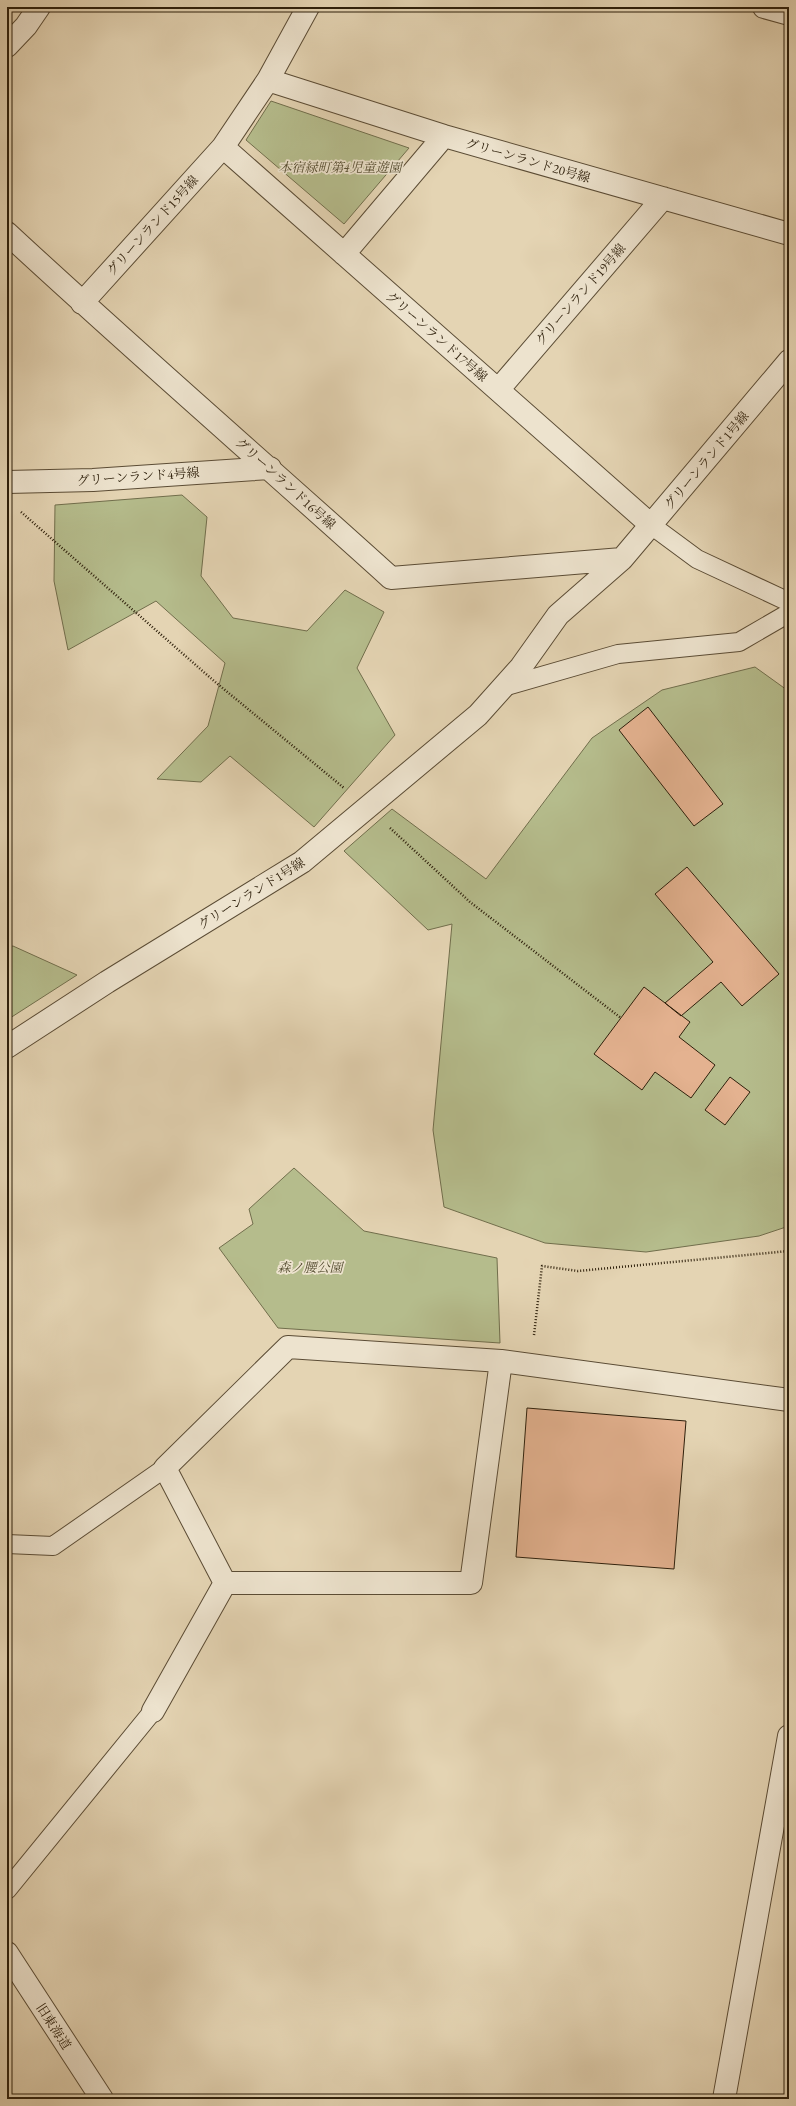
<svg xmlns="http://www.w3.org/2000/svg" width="796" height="2106" font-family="'EB Garamond','Noto Serif JP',serif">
  <rect width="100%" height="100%" fill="#e4d4b3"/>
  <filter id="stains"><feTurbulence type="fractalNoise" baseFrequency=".005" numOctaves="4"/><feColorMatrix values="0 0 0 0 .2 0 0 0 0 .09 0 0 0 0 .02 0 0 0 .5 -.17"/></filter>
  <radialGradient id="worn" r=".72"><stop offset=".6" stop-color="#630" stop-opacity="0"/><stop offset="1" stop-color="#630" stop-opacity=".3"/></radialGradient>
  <!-- green -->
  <path fill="#b5bc8c" stroke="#716e4c" d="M271,101L409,148L344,224L246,140Z
    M182,495L207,517L201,576L233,618L307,631L345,590L384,612L357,668L395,735L314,827L230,756L201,782L157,779L208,726L225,663L156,601L68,650L54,581L55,505Z
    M755,667L787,690H789V1226L759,1236L646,1252L545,1243L444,1207L433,1130L452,924L428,930L344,851L392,809L486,879L592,738L662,690Z
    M13,946L77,975L7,1020V947Z
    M294,1168L364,1231L497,1258L500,1343L278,1328L219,1248L253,1224L249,1209Z"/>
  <!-- building -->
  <path fill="#e4b290" stroke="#2d1f0b" d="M648,707L723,804L694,826L619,730Z
    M687,867L779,974L742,1006L721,982L681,1016L665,1003L713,962L655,894Z
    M644,987L690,1022L679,1037L715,1065L691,1098L655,1072L642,1090L594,1054Z
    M730,1077L750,1092L725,1125L705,1110Z
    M527,1408L686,1421L674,1569L516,1557Z"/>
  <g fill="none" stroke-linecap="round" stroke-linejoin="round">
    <!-- service casing -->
    <g stroke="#5b4c35" stroke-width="20">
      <path id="service" d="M651,525L697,559L789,602
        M503,687L618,654L739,642L789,613
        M7,1544L53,1546L165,1468
        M7,1890L153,1711"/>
    </g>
    <!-- minor casing -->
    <g stroke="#5b4c35" stroke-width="24">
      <path id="minor" d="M764,7L789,14
        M268,80L444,136L789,234
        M223,147L651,525
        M7,233C133,350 264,463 391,578L622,559
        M344,254L444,136
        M82,303L223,147L268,80L308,7
        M498,390L663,198
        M7,482L93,480L270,468
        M7,1047L107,982L302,862L478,715L521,667L558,615L622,559L789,361
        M501,1361L471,1583H225L165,1468L288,1347L501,1361L789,1400
        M153,1711L225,1583
        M7,1953L102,2099
        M724,2099L789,1736"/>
    </g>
    <!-- tertiary casing -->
    <g stroke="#5b4c35" stroke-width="24">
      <path id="tertiary" d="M7,46L26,26L39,7"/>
    </g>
    <!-- path -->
    <path stroke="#2d1f0b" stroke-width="2.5" stroke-dasharray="1 2" stroke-linecap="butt" d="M21,512L214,681L344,788
      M390,828L470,902L621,1018
      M534,1335L542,1266L578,1271L789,1251"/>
    <!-- service -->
    <use href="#service" stroke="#ede3ce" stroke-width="18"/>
    <!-- minor -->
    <use href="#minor" stroke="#ede3ce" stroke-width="22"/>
    <!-- tertiary -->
    <use href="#tertiary" stroke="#ede3ce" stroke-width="22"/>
  </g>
  <g text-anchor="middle" stroke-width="3.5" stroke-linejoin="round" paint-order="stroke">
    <!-- street labels -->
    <g font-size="13" fill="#2d1f0b" stroke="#ede3ce">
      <text transform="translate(528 160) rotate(16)" y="5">グリーンランド20号線</text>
      <text transform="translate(152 225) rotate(-48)" y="5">グリーンランド15号線</text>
      <text transform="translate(580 294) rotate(-49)" y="5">グリーンランド19号線</text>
      <text transform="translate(437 336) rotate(41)" y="5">グリーンランド17号線</text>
      <text transform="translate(706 460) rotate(-50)" y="5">グリーンランド1号線</text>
      <text transform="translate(138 476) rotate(-4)" y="5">グリーンランド4号線</text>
      <text transform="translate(286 483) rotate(42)" y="5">グリーンランド16号線</text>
      <text transform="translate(251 893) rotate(-32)" y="5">グリーンランド1号線</text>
      <text transform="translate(54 2026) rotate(57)" y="5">旧東海道</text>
    </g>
    <!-- park labels -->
    <g font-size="13" font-style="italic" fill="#564e32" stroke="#ede3ce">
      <text x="340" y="172">本宿緑町第4児童遊園</text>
      <text x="310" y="1272">森ノ腰公園</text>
    </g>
  </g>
  <!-- margin -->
  <rect width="796" height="2106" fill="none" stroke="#e4d4b3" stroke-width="24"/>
  <rect x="8" y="8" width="780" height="2090" fill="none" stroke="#2d1f0b" stroke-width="2"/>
  <rect x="12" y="12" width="772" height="2082" fill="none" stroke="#2d1f0b"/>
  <rect width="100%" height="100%" filter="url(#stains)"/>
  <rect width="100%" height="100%" fill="url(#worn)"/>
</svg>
